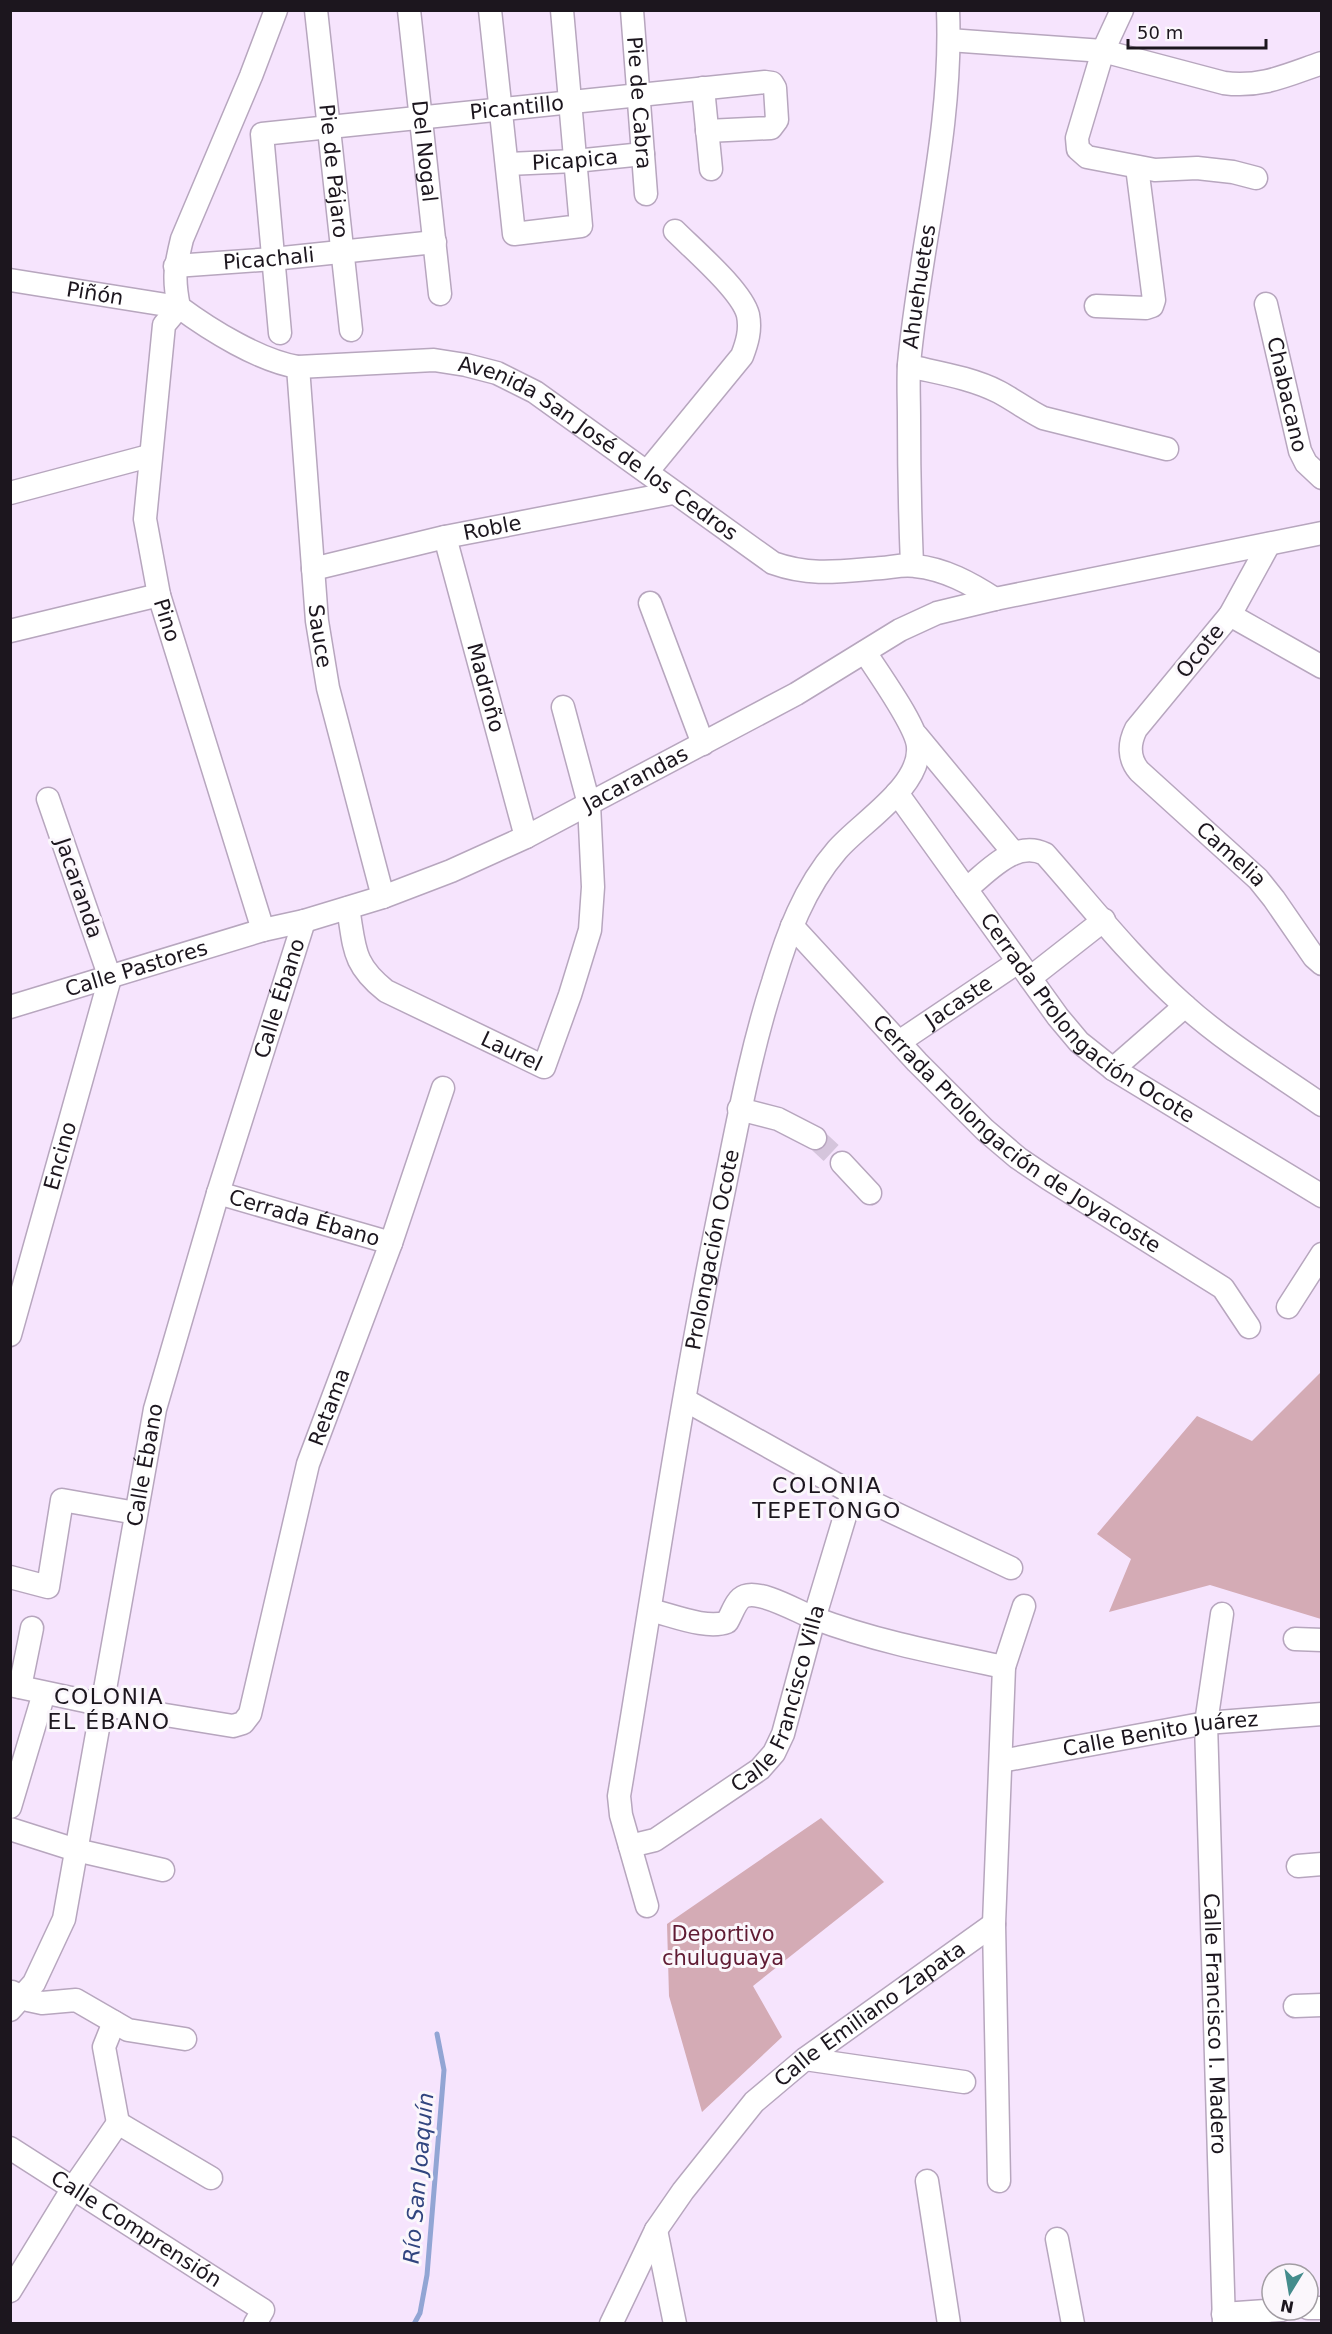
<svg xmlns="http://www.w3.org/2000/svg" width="1332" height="2334" font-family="'DejaVu Sans',sans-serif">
  <rect width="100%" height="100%" fill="#f6e4fd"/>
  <!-- green -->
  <path fill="#d4abb5" d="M1321,1372V1619L1210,1585L1109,1612L1131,1559L1097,1534L1197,1416L1252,1441Z
    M821,1818L884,1882L753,1986L782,2037L702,2112L669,1996L667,1924Z"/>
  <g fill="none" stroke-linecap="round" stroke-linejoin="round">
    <!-- stream -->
    <path stroke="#92a5d4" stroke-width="5" d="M414,2324L420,2313L427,2275L444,2070L437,2034"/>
    <!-- minor-tunnel -->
    <path stroke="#d5c5dc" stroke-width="22" stroke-dasharray="22 11" stroke-linecap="butt" d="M815,1138L842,1163"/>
    <!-- minor casing -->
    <g stroke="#b7a6be" stroke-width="25">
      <g id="minor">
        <path id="s1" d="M276,10L251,76L182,239C175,268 173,278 179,307C210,330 260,361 298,367L434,360L466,365L497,373L535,392L773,563C812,577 842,571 882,568C893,567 904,564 915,566C945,569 970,583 995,599"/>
        <path id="s2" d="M316,10L351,330"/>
        <path id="s3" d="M409,10L440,294"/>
        <path d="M490,10L514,234L581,226L562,10"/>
        <path id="s4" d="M632,10L646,194"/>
        <path d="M1122,10L1103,51L1077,138L1078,149L1087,157L1155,170L1197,168L1233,172L1256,178"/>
        <path d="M949,40L1103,51L1224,83C1261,88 1287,75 1322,63"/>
        <path d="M703,88L711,169"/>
        <path id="s5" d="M507,164L575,161L643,154"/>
        <path id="s6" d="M175,266L273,259L435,242"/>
        <path id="s7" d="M10,280L179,307"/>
        <path id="s8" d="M1266,304L1300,451L1306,463L1322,478"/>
        <path d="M1096,306L1146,308L1152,306L1154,300L1137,167"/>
        <path id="s9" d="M179,307L164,325L145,519L159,595L263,930"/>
        <path id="s10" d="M280,333L262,134L765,82L772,83L775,88L777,120L771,128L707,131"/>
        <path d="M909,366C939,373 972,378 999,392C1014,400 1027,410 1043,418L1167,449"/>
        <path id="s11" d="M298,367L317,621L328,688L383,897"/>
        <path d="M647,472L742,356C747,343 751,330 748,315C742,291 694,250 675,231"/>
        <path d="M10,493L149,456"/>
        <path id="s12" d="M445,537L526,837"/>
        <path id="s13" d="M1269,544L1230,615L1136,729C1129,743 1128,758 1139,771L1258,879L1274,899L1314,957L1322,964"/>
        <path id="s14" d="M912,565C910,516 909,468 909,419C909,401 908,382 909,364C920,245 953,130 948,10"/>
        <path id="s15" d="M313,569L445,537L673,493"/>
        <path d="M650,603L703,744"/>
        <path d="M1230,615L1322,667"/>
        <path d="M10,631L159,595"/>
        <path d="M917,736L1013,852"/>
        <path id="s16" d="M897,793L1058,1017L1079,1042L1113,1069L1322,1196"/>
        <path d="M966,889C988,872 1015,839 1045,854C1090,905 1133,960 1184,1005C1226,1043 1276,1073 1322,1105"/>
        <path id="s17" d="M348,908C355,948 352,964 386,991L544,1067L570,995L590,930L593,887L589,804L563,707"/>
        <path id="s18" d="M792,926L917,1062L985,1130L1018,1158L1049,1179L1223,1288L1249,1327"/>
        <path d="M1030,978L1104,920"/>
        <path id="s19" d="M10,1007L263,930L304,921L383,897L451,871L526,837L796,694L900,630L937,613L995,599L1322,533"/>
        <path id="s20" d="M899,1042L1018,962"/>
        <path d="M1113,1069L1185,1006"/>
        <path d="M739,1109L778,1119L815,1138"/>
        <path d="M842,1163L870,1193"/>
        <path id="s21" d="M218,1193L391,1243"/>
        <path d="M1288,1307L1322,1254"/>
        <path id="s22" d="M10,1335L110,978L48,799"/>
        <path d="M685,1400L852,1493L1011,1568"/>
        <path d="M10,1577L48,1587L62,1500L136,1513"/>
        <path d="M650,1610C672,1615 707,1630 727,1622C732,1614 736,1599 745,1596C762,1590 798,1612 814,1618C874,1641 942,1654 1004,1667"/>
        <path id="s23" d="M1222,1614L1206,1723L1224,2324"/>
        <path d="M1295,1639L1322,1640"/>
        <path id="s24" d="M10,1685L104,1705L233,1726L243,1723L250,1714L308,1464L391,1243L443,1088"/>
        <path d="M20,1687L32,1628"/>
        <path id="s25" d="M1001,1761L1206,1723L1322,1714"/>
        <path d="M10,1807L44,1693"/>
        <path d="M10,1829L76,1850L163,1870"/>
        <path id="s26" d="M630,1846L655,1840L760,1769L774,1753L783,1734L814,1619L852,1493"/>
        <path d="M1298,1866L1322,1864"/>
        <path id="s27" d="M647,1906L621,1815L619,1796C652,1600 680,1403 720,1209C736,1133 749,1056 773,982C787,935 804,888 837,850C860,823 921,787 918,747C917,726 878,673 865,652"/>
        <path d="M12,1992L28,2000L42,2003L76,2000L128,2030L185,2039"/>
        <path d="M1295,2006L1322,2005"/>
        <path id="s28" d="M10,2010L34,1983L64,1919L155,1409L218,1193L304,921"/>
        <path d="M114,2022L104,2047L118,2123"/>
        <path d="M805,2059L964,2082"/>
        <path d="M118,2123L211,2178"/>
        <path id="s29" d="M10,2148L263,2310L255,2324"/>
        <path d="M927,2181L949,2324"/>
        <path d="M999,2181L994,1924L1004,1667L1024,1606"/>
        <path d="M656,2230L675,2324"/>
        <path d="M1057,2239L1073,2324"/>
        <path d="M10,2291L73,2188L118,2123"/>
        <path d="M1308,2308H1322"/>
        <path d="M1223,2314L1281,2310"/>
        <path id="s30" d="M611,2324L656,2230L683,2191L754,2102L805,2059L994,1924"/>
      </g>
    </g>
    <!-- minor -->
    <use href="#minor" stroke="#fff" stroke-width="22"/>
  </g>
  <g text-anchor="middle" stroke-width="6" stroke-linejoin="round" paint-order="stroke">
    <!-- street labels -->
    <g font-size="21" fill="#1c161e" stroke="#fbf7fc">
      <text dy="7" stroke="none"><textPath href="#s4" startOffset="93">Pie de Cabra</textPath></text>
      <text dy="7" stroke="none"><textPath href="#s10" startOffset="456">Picantillo</textPath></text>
      <text dy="7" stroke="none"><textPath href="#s3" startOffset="142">Del Nogal</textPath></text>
      <text dy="7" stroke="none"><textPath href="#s5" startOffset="68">Picapica</textPath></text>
      <text dy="7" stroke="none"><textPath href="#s2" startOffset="162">Pie de Pájaro</textPath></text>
      <text dy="7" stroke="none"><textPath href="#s6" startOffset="94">Picachali</textPath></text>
      <text dy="7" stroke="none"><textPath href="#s14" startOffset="279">Ahuehuetes</textPath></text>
      <text dy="7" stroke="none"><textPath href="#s7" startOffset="86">Piñón</textPath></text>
      <text dy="7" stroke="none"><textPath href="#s8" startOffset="93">Chabacano</textPath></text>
      <text dy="7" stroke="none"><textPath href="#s1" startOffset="776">Avenida San José de los Cedros</textPath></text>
      <text dy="7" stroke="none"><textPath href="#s15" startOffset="184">Roble</textPath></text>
      <text dy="7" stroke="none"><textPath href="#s9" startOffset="322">Pino</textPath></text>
      <text dy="7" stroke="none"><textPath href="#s11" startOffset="270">Sauce</textPath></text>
      <text transform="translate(1200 651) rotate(-51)" y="7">Ocote</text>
      <text dy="7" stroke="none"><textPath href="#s12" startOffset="156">Madroño</textPath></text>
      <text dy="7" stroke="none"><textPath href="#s19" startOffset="668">Jacarandas</textPath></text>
      <text dy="7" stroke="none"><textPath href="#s13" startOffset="398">Camelia</textPath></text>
      <text transform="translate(79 888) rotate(71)" y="7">Jacaranda</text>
      <text dy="7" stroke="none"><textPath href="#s19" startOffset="132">Calle Pastores</textPath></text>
      <text dy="7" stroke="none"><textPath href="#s28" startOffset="1054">Calle Ébano</textPath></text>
      <text dy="7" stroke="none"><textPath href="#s20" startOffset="72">Jacaste</textPath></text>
      <text dy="7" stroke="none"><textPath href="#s16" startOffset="298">Cerrada Prolongación Ocote</textPath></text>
      <text dy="7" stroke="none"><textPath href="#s17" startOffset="234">Laurel</textPath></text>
      <text dy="7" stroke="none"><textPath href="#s18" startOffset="308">Cerrada Prolongación de Joyacoste</textPath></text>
      <text dy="7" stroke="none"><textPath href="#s22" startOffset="186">Encino</textPath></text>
      <text dy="7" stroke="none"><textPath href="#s21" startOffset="90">Cerrada Ébano</textPath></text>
      <text dy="7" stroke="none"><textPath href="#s27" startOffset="668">Prolongación Ocote</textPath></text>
      <text dy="7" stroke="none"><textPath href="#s24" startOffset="566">Retama</textPath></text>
      <text dy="7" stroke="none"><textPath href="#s28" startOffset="568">Calle Ébano</textPath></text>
      <text dy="7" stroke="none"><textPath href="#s26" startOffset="224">Calle Francisco Villa</textPath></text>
      <text dy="7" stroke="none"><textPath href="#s25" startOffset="162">Calle Benito Juárez</textPath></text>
      <text dy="7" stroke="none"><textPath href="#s30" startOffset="411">Calle Emiliano Zapata</textPath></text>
      <text dy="7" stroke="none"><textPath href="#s23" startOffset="411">Calle Francisco I. Madero</textPath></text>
      <text dy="7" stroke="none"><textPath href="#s29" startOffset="150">Calle Comprensión</textPath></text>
    </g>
    <!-- park labels -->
    <g font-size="21" fill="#601b33" stroke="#fbf7fc">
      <text x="723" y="1941">Deportivo<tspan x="723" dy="24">chuluguaya</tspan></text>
    </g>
    <!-- neighbourhood labels -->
    <g font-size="22" letter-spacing="1.5" fill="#1c161e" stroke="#fbf7fc">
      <text x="827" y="1493">COLONIA<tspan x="827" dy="25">TEPETONGO</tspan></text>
      <text x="109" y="1704">COLONIA<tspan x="109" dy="25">EL ÉBANO</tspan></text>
    </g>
    <!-- water labels -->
    <g font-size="22" font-style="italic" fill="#31457f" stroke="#fbf7fc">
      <text transform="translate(418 2178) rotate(-85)" y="8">Río San Joaquín</text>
    </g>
  </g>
  <!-- border -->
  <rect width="1332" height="2334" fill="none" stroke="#1c161e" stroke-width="24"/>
  <!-- north arrow -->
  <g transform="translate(1290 2292) rotate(191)"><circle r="28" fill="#fbf7fc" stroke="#a29da3" stroke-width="1.5"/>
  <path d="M0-4.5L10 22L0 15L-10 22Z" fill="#448c8c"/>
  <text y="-9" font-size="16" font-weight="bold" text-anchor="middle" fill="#1c161e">N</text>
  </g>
  <!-- scale -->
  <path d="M1128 39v9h138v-9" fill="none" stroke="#1c161e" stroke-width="3"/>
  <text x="1137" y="39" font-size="18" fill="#1c161e" stroke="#fbf7fc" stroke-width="4.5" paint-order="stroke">50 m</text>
</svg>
